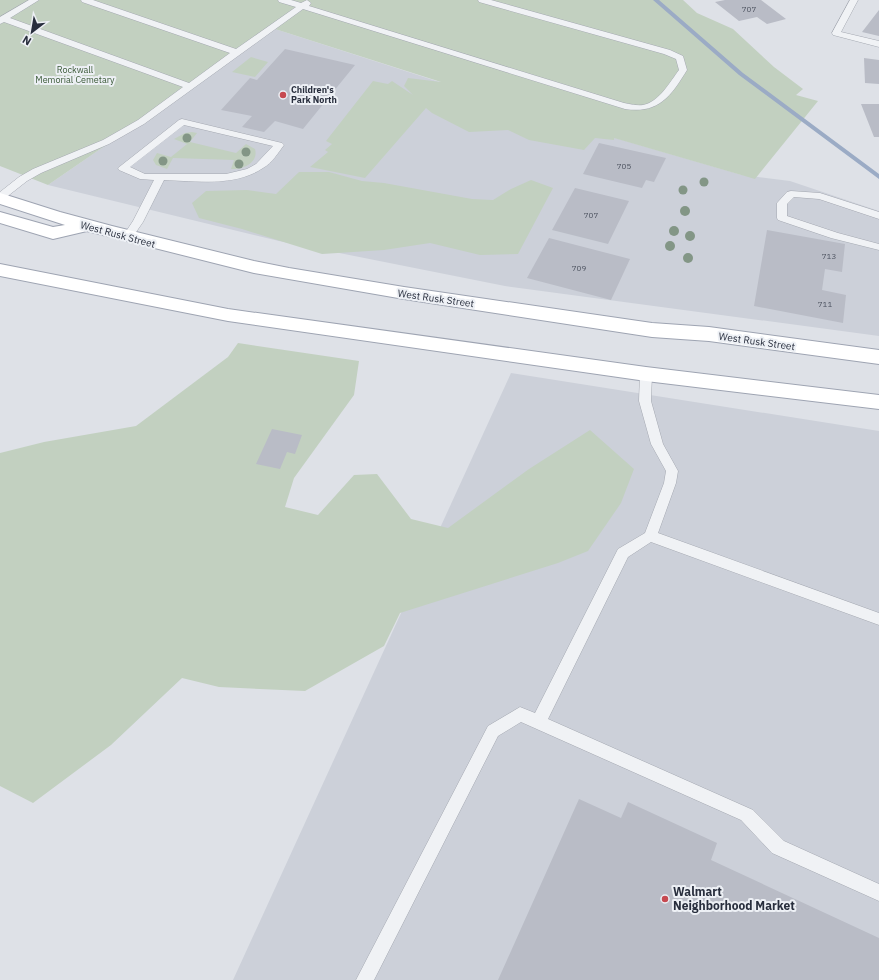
<svg xmlns="http://www.w3.org/2000/svg" width="879" height="980" font-family="'IBM Plex Sans',sans-serif">
  <rect width="100%" height="100%" fill="#dee1e7"/>
  <!-- built -->
  <path fill="#ccd0d9" d="M275,29L588,130L742,175L790,181L879,211V336L505,286L279,241L48,185Z
    M511,373L879,431V980H233Z"/>
  <!-- green -->
  <path fill="#c2d0c0" d="M0,0H683L697,13L733,29L774,67L803,89L796,95L818,101L755,179L614,138V140L595,138L584,150L529,140L508,130L469,132L432,113L426,108L365,178L310,167L328,152L325,150L332,144L326,141L373,81L388,84L392,81L413,95L404,86L408,78L441,82L275,29L48,185L0,166Z
    M251,57L268,62L255,77L232,72Z
    M192,132L197,133L190,142L236,153L246,144L255,149C259,163 242,170 231,169L234,160L173,158L167,169L156,165L153,160L157,153L171,157L187,144L174,139L185,133Z
    M299,172H329L362,181L384,183L472,199L493,200L511,189L531,180L553,188L518,254L480,255L430,243L384,250L322,254L242,229L199,218L192,203L206,191L247,190L276,194Z
    M238,343L359,361L354,395L294,478L285,507L318,515L354,475L377,474L411,519L448,528L529,469L590,430L634,469L621,503L588,551L558,563L400,613L384,646L305,691L219,687L182,678L111,745L33,803L0,786V453L44,442L136,426L228,357Z"/>
  <g fill="none" stroke-linecap="round" stroke-linejoin="round">
    <!-- stream -->
    <path fill="#9babc5" fill-rule="evenodd" d="M653,0H659L743,73L879,174V179L739,75Z"/>
  </g>
  <!-- building -->
  <path fill="#b9bcc6" d="M725,0H761L786,19L767,24L757,17L739,21L715,2Z
    M879,10V36L862,32Z
    M285,49L355,65L303,129L275,121L264,132L242,127L252,116L221,110L250,78L257,80Z
    M864,58L879,60V84L865,83Z
    M861,104H879V137H874Z
    M599,143L666,158L654,182L646,180L642,188L583,174Z
    M575,188L629,201L608,244L552,230Z
    M767,230L845,244L842,272L825,269L822,290L846,295L843,323L754,306Z
    M549,238L630,259L611,300L527,278Z
    M272,429L302,435L295,454L287,452L280,469L256,464Z
    M579,799L621,818L628,802L717,843L711,860L879,938V980H498Z"/>
  <g fill="none" stroke-linecap="round" stroke-linejoin="round">
    <!-- service casing -->
    <g stroke="#a4a8b1" stroke-width="1">
      <path id="service" d="M29,0H39L10,18L189,83L230,53L82,2L81,0H93L236,49L296,7L279,2L278,0H291L301,3L307,0L311,3L309,6L624,103C630,104 637,106 643,105C659,102 670,82 679,70L676,59L664,54L479,2L478,0H491L670,50L683,56L687,70C671,96 659,114 625,109L303,9L144,124L109,144L41,173L27,181L4,199L0,200V192L19,177L33,169L103,140L138,120L183,87L4,22L0,24V17Z
        M850,0H858L841,32L879,41V47L833,35L832,33Z
        M182,119L282,143L284,145C278,153 272,163 263,168C235,187 195,181 164,180L143,222L132,238H124L123,236L133,221L154,180L140,179L119,170L118,168L179,120ZM184,125L273,146L256,164L247,169L226,174H145L130,167Z
        M791,191L820,193L879,212V219L819,199L794,197L787,204V216L838,233L879,244V250L831,238L778,220L777,218V203L787,192Z
        M646,370L650,371L652,374L651,401L663,444L678,471L676,483L658,533L879,613V625L651,542L628,557L548,719L753,810L784,841L879,884V901L772,853L741,820L521,722L498,736L374,980H356L488,726L520,707L535,713L618,549L645,533L664,483L666,471L651,444L639,401L640,374L642,371Z"/>
    </g>
    <!-- primary casing -->
    <g stroke="#9ea4b2" stroke-width="2">
      <path id="primary" d="M0,193L60,212L112,226L254,261L289,268L404,287L652,323L709,327L879,350V364L709,341L652,337L404,299L254,273L87,231L53,239L0,223V212L53,227L65,225L0,204Z
        M0,264L228,309L646,367L879,395V409L646,381L228,321L0,276Z"/>
    </g>
    <!-- service -->
    <use href="#service" fill="#f0f2f5" fill-rule="evenodd"/>
    <!-- primary -->
    <use href="#primary" fill="#fff" fill-rule="evenodd"/>
  </g>
  <!-- trees -->
  <g fill="#839686">
    <circle cx="187" cy="138" r="4.5"/>
    <circle cx="246" cy="152" r="4.5"/>
    <circle cx="163" cy="161" r="4.5"/>
    <circle cx="239" cy="164" r="4.5"/>
    <circle cx="704" cy="182" r="4.5"/>
    <circle cx="683" cy="190" r="4.5"/>
    <circle cx="685" cy="211" r="5"/>
    <circle cx="674" cy="231" r="5"/>
    <circle cx="690" cy="236" r="5"/>
    <circle cx="670" cy="246" r="5"/>
    <circle cx="688" cy="258" r="5"/>
  </g>
  <!-- markers -->
  <g fill="#c64950" stroke="#edf0f5" stroke-width="1.5">
    <circle cx="283" cy="95" r="4"/>
    <circle cx="665" cy="899" r="4"/>
  </g>
  <g text-anchor="middle" stroke-width="4" stroke-linejoin="round" paint-order="stroke">
    <!-- number labels -->
    <g font-size="8" fill="#4c525f">
      <text x="749" y="12">707</text>
      <text x="624" y="169">705</text>
      <text x="591" y="218">707</text>
      <text x="829" y="259">713</text>
      <text x="579" y="271">709</text>
      <text x="825" y="307">711</text>
    </g>
    <!-- far-park labels -->
    <g font-size="9" fill="#395836" stroke="#edf0f5">
      <text x="75" y="73">Rockwall<tspan x="75" dy="10">Memorial Cemetary</tspan></text>
    </g>
    <!-- far-poi labels -->
    <g font-size="9" font-weight="bold" fill="#282e3d" stroke="#edf0f5" text-anchor="start">
      <text x="291" y="93">Children's<tspan x="291" dy="10">Park North</tspan></text>
    </g>
    <!-- street labels -->
    <g font-size="10" fill="#282e3d" stroke="#edf0f5">
      <text transform="translate(118 234) rotate(15)" y="4">West Rusk Street</text>
      <text transform="translate(436 298) rotate(8)" y="4">West Rusk Street</text>
      <text transform="translate(757 341) rotate(8)" y="4">West Rusk Street</text>
    </g>
    <!-- near-poi labels -->
    <g font-size="12" font-weight="bold" fill="#282e3d" stroke="#edf0f5" text-anchor="start">
      <text x="673" y="896">Walmart<tspan x="673" dy="14">Neighborhood Market</tspan></text>
    </g>
  </g>
  <!-- north arrow -->
  <g transform="translate(32 32) rotate(211)" stroke="#edf0f5" stroke-width="3" paint-order="stroke">
  <path d="M0-3L7 15L0 10L-7 15Z" fill="#282e3d"/>
  <text y="-6" font-size="11" font-weight="bold" text-anchor="middle" fill="#282e3d">N</text>
  </g>
</svg>
